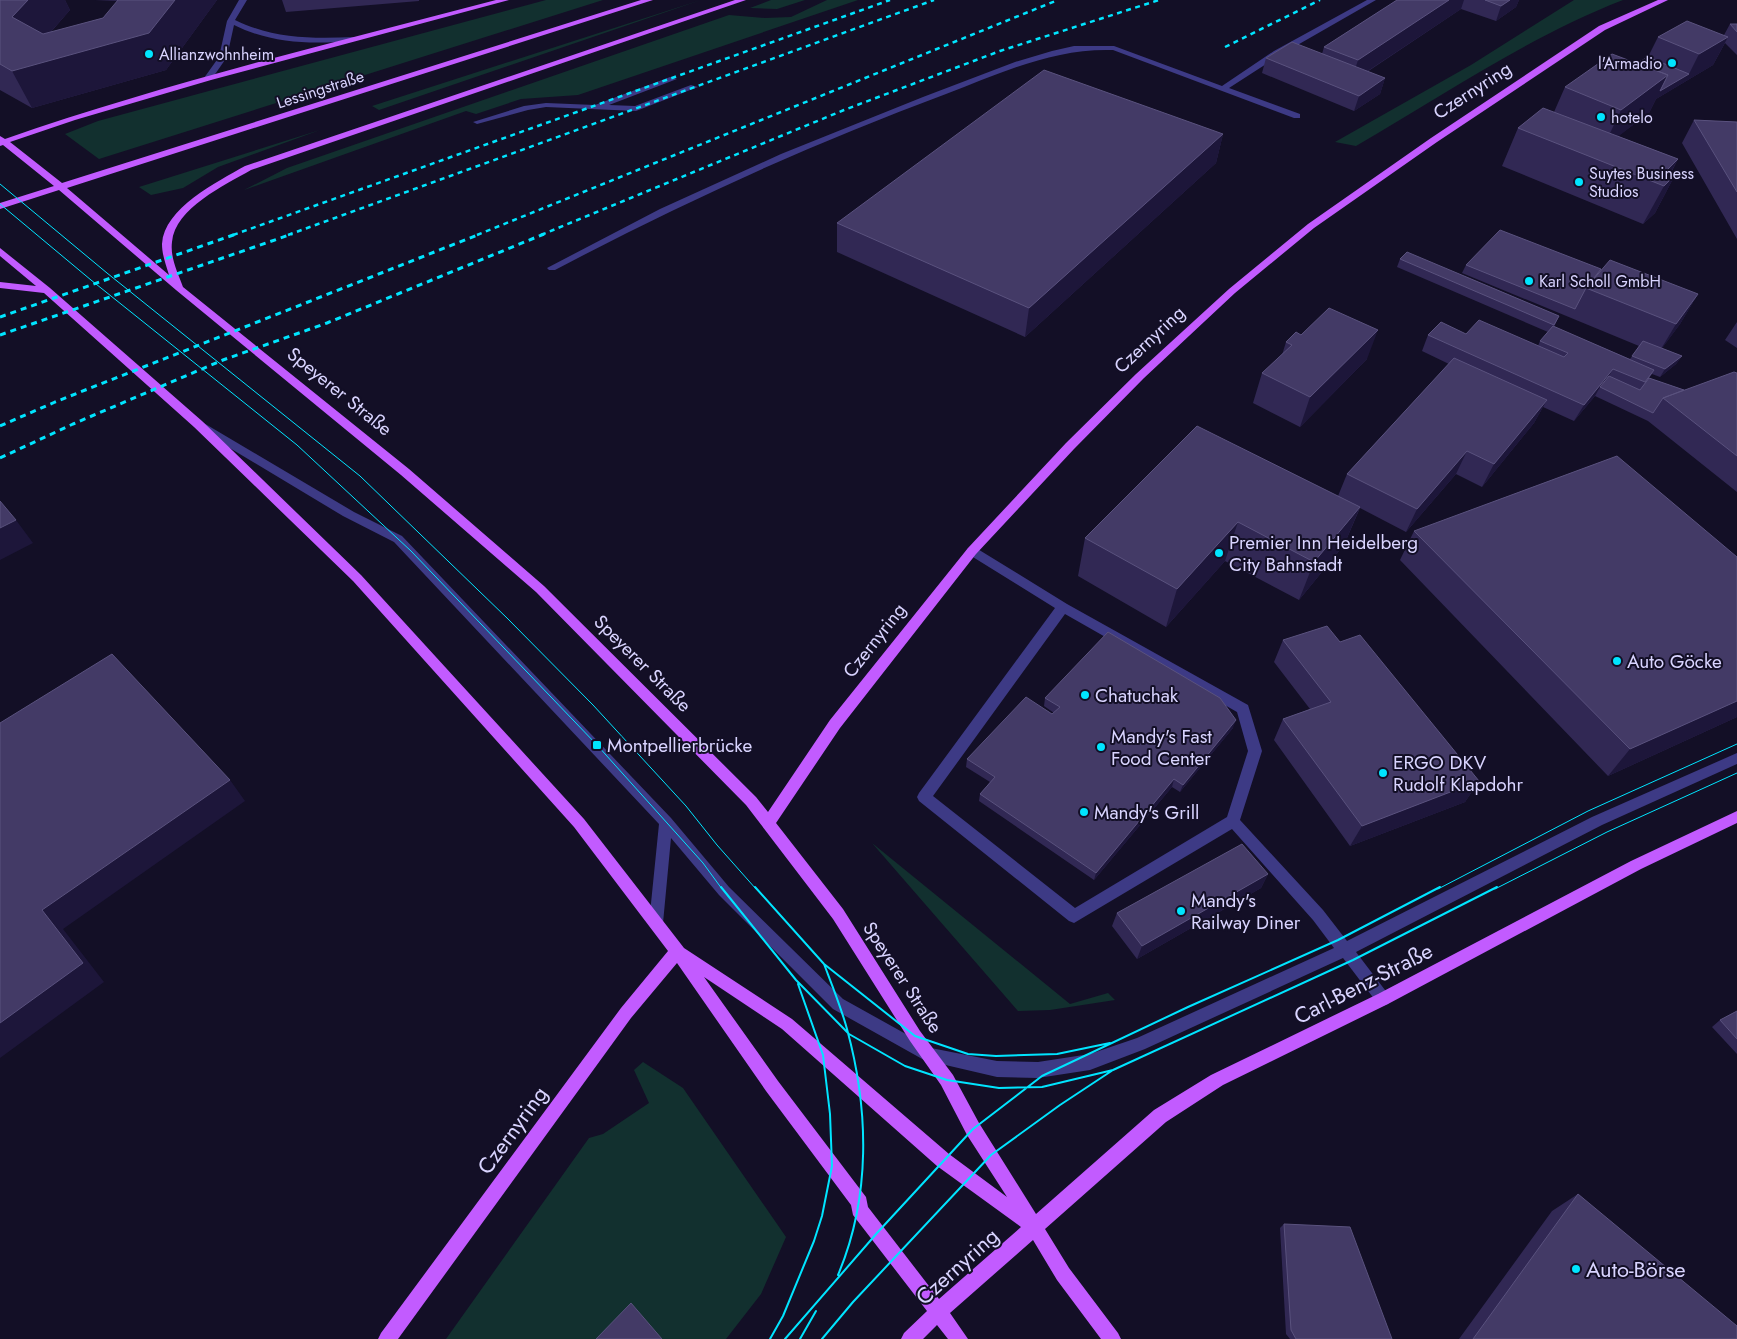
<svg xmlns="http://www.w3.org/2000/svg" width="1737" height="1339" font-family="Jost,sans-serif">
  <rect width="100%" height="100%" fill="#130f26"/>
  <!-- green -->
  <path fill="#12302f" d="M546,0H603L99,159L65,134L98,121Z
    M701,0L379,110L372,106Z
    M771,0H805L777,9L750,8Z
    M827,0H858L578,95L521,99L476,114L466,111L244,190L287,168L729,15L765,18L791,17Z
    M1574,0H1623C1528,37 1444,95 1356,146L1335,142L1471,65Z
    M320,130L218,167L183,188L151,195L139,187Z
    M872,843L1070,1004L1108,993L1115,1000L1050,1010L1018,1011Z
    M643,1062L683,1088L786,1237L761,1294L726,1339H446L589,1138L603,1134L649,1103L634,1070Z"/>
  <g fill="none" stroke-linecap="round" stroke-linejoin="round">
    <!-- minor -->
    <path fill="#3d3a85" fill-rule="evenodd" d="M239,0H247L235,20C274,39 313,39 355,37L359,39C353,43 344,42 336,42C301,44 266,41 234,25L227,57L211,80H205L204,78L219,57L227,21Z
      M1367,0H1376L1280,55L1229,88L1300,114V118H1294L1113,50C1053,48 1001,73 946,94C811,144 682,203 555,270H549L547,268L660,209L781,154L923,97L1015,62L1052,51L1074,46H1114L1222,86L1274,51Z
      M670,77L677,79L609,105L635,106L691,85L698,87L636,111L546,107L528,110L477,124L473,122L524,106L546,103L595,105Z
      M202,422L354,512L402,536L671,818L729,887L843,999L931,1048L997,1061L1038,1062L1090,1054L1137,1038L1334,948L1313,920L1232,829L1074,923L1069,921L919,801L917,797L919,793L1055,608L968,554L966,551L968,548H976L1067,604L1248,705L1262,751L1240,820L1323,910L1347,941L1592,817L1737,753V764L1602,825L1356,952L1388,994L1391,999L1388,1004L1383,1006L1378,1004L1343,958L1145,1049L1090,1070L1038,1078L997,1077L924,1060L833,1009L719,895L671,838L663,923L661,928L656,930L651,928L649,923L659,824L394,542L343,516L198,429L197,426L198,423ZM1065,614L1237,712L1248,751L1227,817L1075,908L933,796Z"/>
    <!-- major -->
    <path fill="#c25bff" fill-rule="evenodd" d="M496,0H509L211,80L75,120L10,142L62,183L641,0H653L67,188L169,275C166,265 162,255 162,244C164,208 217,182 245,166L735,0H746L251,170C225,185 175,208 172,242C170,258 178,273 183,287L409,469L544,586L756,797L768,812L830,720L968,548L1066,443L1136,374L1229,289L1308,224L1431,138L1599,26L1658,0H1668L1605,30L1437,142L1314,228L1235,293L1144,378L1074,449L976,554L840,728L776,823L843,909L920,1031L953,1075L979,1123L1036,1214L1154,1110L1211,1075L1378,994L1631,861L1737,811V823L1641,869L1388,1004L1223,1085L1166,1122L1045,1229L1069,1268L1118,1333L1121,1339H1101L1057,1280L1033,1240L950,1313L968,1339H948L937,1325L923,1339H901L904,1333L927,1311L853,1215L851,1205L766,1091L677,963L631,1018L398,1339H378L381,1333L621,1008L668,951L574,827L353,581L194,427L44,293L0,288V282L36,286L0,256V248L50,288L202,421L361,575L584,819L684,948L792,1019L949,1154L1007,1197L967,1135L941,1085L910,1041L833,919L746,805L536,592L401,475L176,290L59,190L0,209V203L54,186L3,145L0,146V136L5,139C166,83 332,43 496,0ZM704,977L782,1029L937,1166L1021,1227L939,1299L868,1207L866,1197L778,1081Z"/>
    <!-- tram-far1 -->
    <path stroke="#00e5ff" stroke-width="1" d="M0,184L107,273L360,476L507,618L593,705L686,806L717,845L756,889
      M0,204L91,280L297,445L411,551L597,745L703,863L722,889
      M1438,889L1588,811L1737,744
      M1495,889L1607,832L1737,773"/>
    <!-- tram -->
    <path stroke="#00e5ff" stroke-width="2" d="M721,887L796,980L849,1034L905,1066L947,1080L999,1088L1042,1087L1113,1070
      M755,887L824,964L915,1036L968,1054L996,1056L1057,1054L1110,1043
      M824,964C832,985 841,1007 847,1029C869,1110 871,1197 838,1275
      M770,1339L783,1316L814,1241L822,1216L832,1166L830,1114L823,1055L798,984
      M785,1339L877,1233L973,1129L1042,1076L1188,1007L1338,940L1440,887
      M800,1339L816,1311
      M822,1339L853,1302L991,1155L1060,1105L1113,1070L1353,960L1497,887"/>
    <!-- rail-far1 -->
    <path stroke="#00e5ff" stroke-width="2.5" stroke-dasharray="5 4.5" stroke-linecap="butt" d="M1225,47L1320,0
      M233,235L890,0
      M288,235L934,0
      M477,235L1058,0
      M541,235L844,110L1000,51L1159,0"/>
    <!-- rail -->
    <path stroke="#00e5ff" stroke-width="3" stroke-dasharray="6 5" stroke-linecap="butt" d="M0,317L236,234
      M0,335L292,234
      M0,426L55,402L480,234
      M0,458L73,424L223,360L327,323L544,234"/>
  </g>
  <!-- wall -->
  <path fill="#312854" d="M0,0H65L70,10L50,33L103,18L118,1L95,0H217L166,70L32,108L0,90Z
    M282,0H419V1L286,12Z
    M1397,0H1519L1516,7L1496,21L1461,9L1367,72L1385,78L1380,94L1354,111L1262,73L1266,58L1322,54L1324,47Z
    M1730,24H1737V55L1725,43L1713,65L1656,99L1649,113L1618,136L1678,159L1671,173L1675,175L1655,213L1643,224L1502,166L1518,128L1554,112L1565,87L1637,63L1648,57L1658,37L1724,35Z
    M1694,120L1737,122V239L1682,143Z
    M1223,134L1216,163L1025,337L837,252V223Z
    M1400,259L1559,316L1554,327L1630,359L1639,346L1462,273L1466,265L1601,269L1698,294L1680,324L1662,348L1682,356L1676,364L1660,377L1652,374L1649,378L1684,390L1737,373V492L1648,421L1595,396L1574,421L1543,407L1534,423L1482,487L1456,474L1406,532L1360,508L1344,545L1299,600L1225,561L1166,627L1078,576L1085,538L1338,496L1347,474L1449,364L1422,351L1428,335L1466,334L1538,346L1540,341L1548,332L1397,267Z
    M1737,322V348L1725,340Z
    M1301,335L1367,359L1300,427L1253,403L1262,373L1282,355L1286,342Z
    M1414,531L1737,557V717L1608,776L1400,560Z
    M1283,640L1340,642L1479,781L1465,802L1350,846L1274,740L1283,719L1310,709L1274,662Z
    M1045,698L1233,728L1180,792L1172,787L1094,880L979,801L980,794L990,782L966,767L967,759L1052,714L1054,713L1044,706Z
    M1268,874L1261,888L1137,959L1112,926L1117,913Z
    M1737,1011V1054L1712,1027L1720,1020Z
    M1578,1194L1737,1339H1459L1552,1211Z
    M1284,1224L1392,1339H1290L1286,1334L1280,1228Z"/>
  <!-- shaded-wall -->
  <path fill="#1d163a" d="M28,0H65L70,10L31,54L12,17Z
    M175,0H217L166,70L32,108L12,71Z
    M1449,0H1464L1461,9L1351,82L1358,60Z
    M1510,0H1519L1516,7L1496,21L1501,6Z
    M1728,37L1713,65L1656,99L1649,113L1603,148L1621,110L1668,75L1689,74L1699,54Z
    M1385,78L1380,94L1354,111L1359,96Z
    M1223,134L1216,163L1025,337L1029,308Z
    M1678,159L1664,185L1675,175L1655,213L1643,224L1664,186L1666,171Z
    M1698,294L1680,324L1658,354L1676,324Z
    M1378,330L1367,359L1300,427L1310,397Z
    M1682,356L1676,364L1660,377L1665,369Z
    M1613,369L1604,385L1600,387L1595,396L1574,421L1584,405Z
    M1547,400L1534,423L1482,487L1494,464Z
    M1467,451L1456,474L1406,532L1417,509Z
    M1360,507L1344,545L1299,600L1314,562Z
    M16,520L33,543L0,560V528Z
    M1238,522L1225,561L1166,627L1177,589Z
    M1737,701V717L1608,776L1630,749Z
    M1236,720L1233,728L1180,792L1183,785Z
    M1174,779L1172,787L1094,880L1096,873Z
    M230,780L245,801L63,929L104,982L0,1058V1023L42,910Z
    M1479,781L1465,802L1350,846L1362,826Z
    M1268,874L1261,888L1137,959L1142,946Z"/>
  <!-- building -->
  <path fill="#433a66" stroke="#5a527e" d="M0,0H28L12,17L43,34L103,18L118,0H175L149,33L12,71L0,64Z
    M1397,0H1449L1358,60L1324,47Z
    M1485,0H1510L1501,6Z
    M1687,21L1728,37L1699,54L1658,37Z
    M1730,24H1737V32Z
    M1292,42L1385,78L1359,96L1266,58Z
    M1612,54L1668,75L1621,110L1565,87Z
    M1648,57L1689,74L1660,91L1668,75L1637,63Z
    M1044,70L1223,134L1029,308L837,223Z
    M1543,108L1678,159L1666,171L1675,175L1664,186L1518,128Z
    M1694,120L1737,122V192Z
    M1500,230L1601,269L1586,288L1575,309L1466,265Z
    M1407,252L1559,316L1554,325L1400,259Z
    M1610,260L1698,294L1676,324L1586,288Z
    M1329,308L1378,330L1310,397L1262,373L1292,345L1286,342L1296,332L1301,335Z
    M1479,320L1564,357L1568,353L1540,341L1553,326L1654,370L1645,382L1613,369L1584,405L1428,335L1441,322L1466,334Z
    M1643,341L1682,356L1665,369L1632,356Z
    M1454,358L1547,400L1494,464L1467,451L1417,509L1347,474Z
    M1734,372L1737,373V456L1663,398Z
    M1609,376L1640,390L1649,378L1684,390L1663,398L1653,413L1600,387Z
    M1197,426L1360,507L1314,562L1238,522L1177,589L1085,538Z
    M1617,456L1737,557V701L1630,749L1414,531Z
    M0,501L16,520L0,528Z
    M1327,626L1340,642L1360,635L1479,781L1362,826L1283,719L1331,702L1283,640Z
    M1108,632L1220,698L1236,720L1183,785L1174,779L1096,873L980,794L995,777L967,759L1026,697L1052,714L1060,707L1045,698Z
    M112,654L230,780L42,910L83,963L0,1023V723Z
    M1242,844L1268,874L1142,946L1117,913Z
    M1737,1011V1039L1720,1020Z
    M1578,1194L1737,1326V1339H1473Z
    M1284,1224L1350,1227L1392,1339H1296L1291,1330Z
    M631,1303L662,1339H596Z"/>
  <!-- markers -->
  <g fill="#00e5ff" stroke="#130f26" stroke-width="2">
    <circle cx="149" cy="54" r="5"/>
    <circle cx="1672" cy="63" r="5"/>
    <circle cx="1601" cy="117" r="5"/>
    <circle cx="1579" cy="182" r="5"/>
    <circle cx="1529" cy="281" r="5"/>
    <circle cx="1219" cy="553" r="5"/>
    <circle cx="1617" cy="661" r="5"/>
    <circle cx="1085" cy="695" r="5"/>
    <rect x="592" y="740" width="10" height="10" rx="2.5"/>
    <circle cx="1101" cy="747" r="5"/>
    <circle cx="1383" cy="773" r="5"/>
    <circle cx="1084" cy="812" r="5"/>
    <circle cx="1181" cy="911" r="5"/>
    <circle cx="1576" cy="1269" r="5"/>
  </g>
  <g text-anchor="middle" stroke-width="4" stroke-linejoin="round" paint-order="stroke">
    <!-- far-poi labels -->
    <g font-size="16" fill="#d9d4ff" stroke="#130f26" text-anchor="start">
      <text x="159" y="60">Allianzwohnheim</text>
      <text x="1662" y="69" text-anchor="end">l'Armadio</text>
      <text x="1611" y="123">hotelo</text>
      <text x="1589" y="179">Suytes Business<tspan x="1589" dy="18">Studios</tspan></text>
      <text x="1539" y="287">Karl Scholl GmbH</text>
    </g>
    <!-- far-street labels -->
    <g font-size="16" fill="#d9d4ff" stroke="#130f26">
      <text transform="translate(320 89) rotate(-18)" y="6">Lessingstraße</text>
    </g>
    <!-- street labels -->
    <g font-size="19" fill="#d9d4ff" stroke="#130f26">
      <text transform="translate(1472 90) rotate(-33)" y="7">Czernyring</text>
      <text transform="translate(1149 339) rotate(-43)" y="7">Czernyring</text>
      <text transform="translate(340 391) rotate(39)" y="7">Speyerer Straße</text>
      <text transform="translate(874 640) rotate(-52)" y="7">Czernyring</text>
      <text transform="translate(643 663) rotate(45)" y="7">Speyerer Straße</text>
      <text transform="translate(903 977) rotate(57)" y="7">Speyerer Straße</text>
    </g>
    <!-- poi labels -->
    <g font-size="19" fill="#d9d4ff" stroke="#130f26" text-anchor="start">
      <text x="1229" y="549">Premier Inn Heidelberg<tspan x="1229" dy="22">City Bahnstadt</tspan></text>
      <text x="1627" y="668">Auto Göcke</text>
      <text x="1095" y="702">Chatuchak</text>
      <text x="1111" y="743">Mandy's Fast<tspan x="1111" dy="22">Food Center</tspan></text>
      <text x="607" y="752">Montpellierbrücke</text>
      <text x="1393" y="769">ERGO DKV<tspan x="1393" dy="22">Rudolf Klapdohr</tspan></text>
      <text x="1094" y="819">Mandy's Grill</text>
      <text x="1191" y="907">Mandy's<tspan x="1191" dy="22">Railway Diner</tspan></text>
    </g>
    <!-- near-street labels -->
    <g font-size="22" fill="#d9d4ff" stroke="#130f26">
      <text transform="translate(1363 983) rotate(-27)" y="8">Carl-Benz-Straße</text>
      <text transform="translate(512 1130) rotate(-54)" y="8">Czernyring</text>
      <text transform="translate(957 1266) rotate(-42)" y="8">Czernyring</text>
    </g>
    <!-- near-poi labels -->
    <g font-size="22" fill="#d9d4ff" stroke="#130f26" text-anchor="start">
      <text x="1586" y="1277">Auto-Börse</text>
    </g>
  </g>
</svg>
